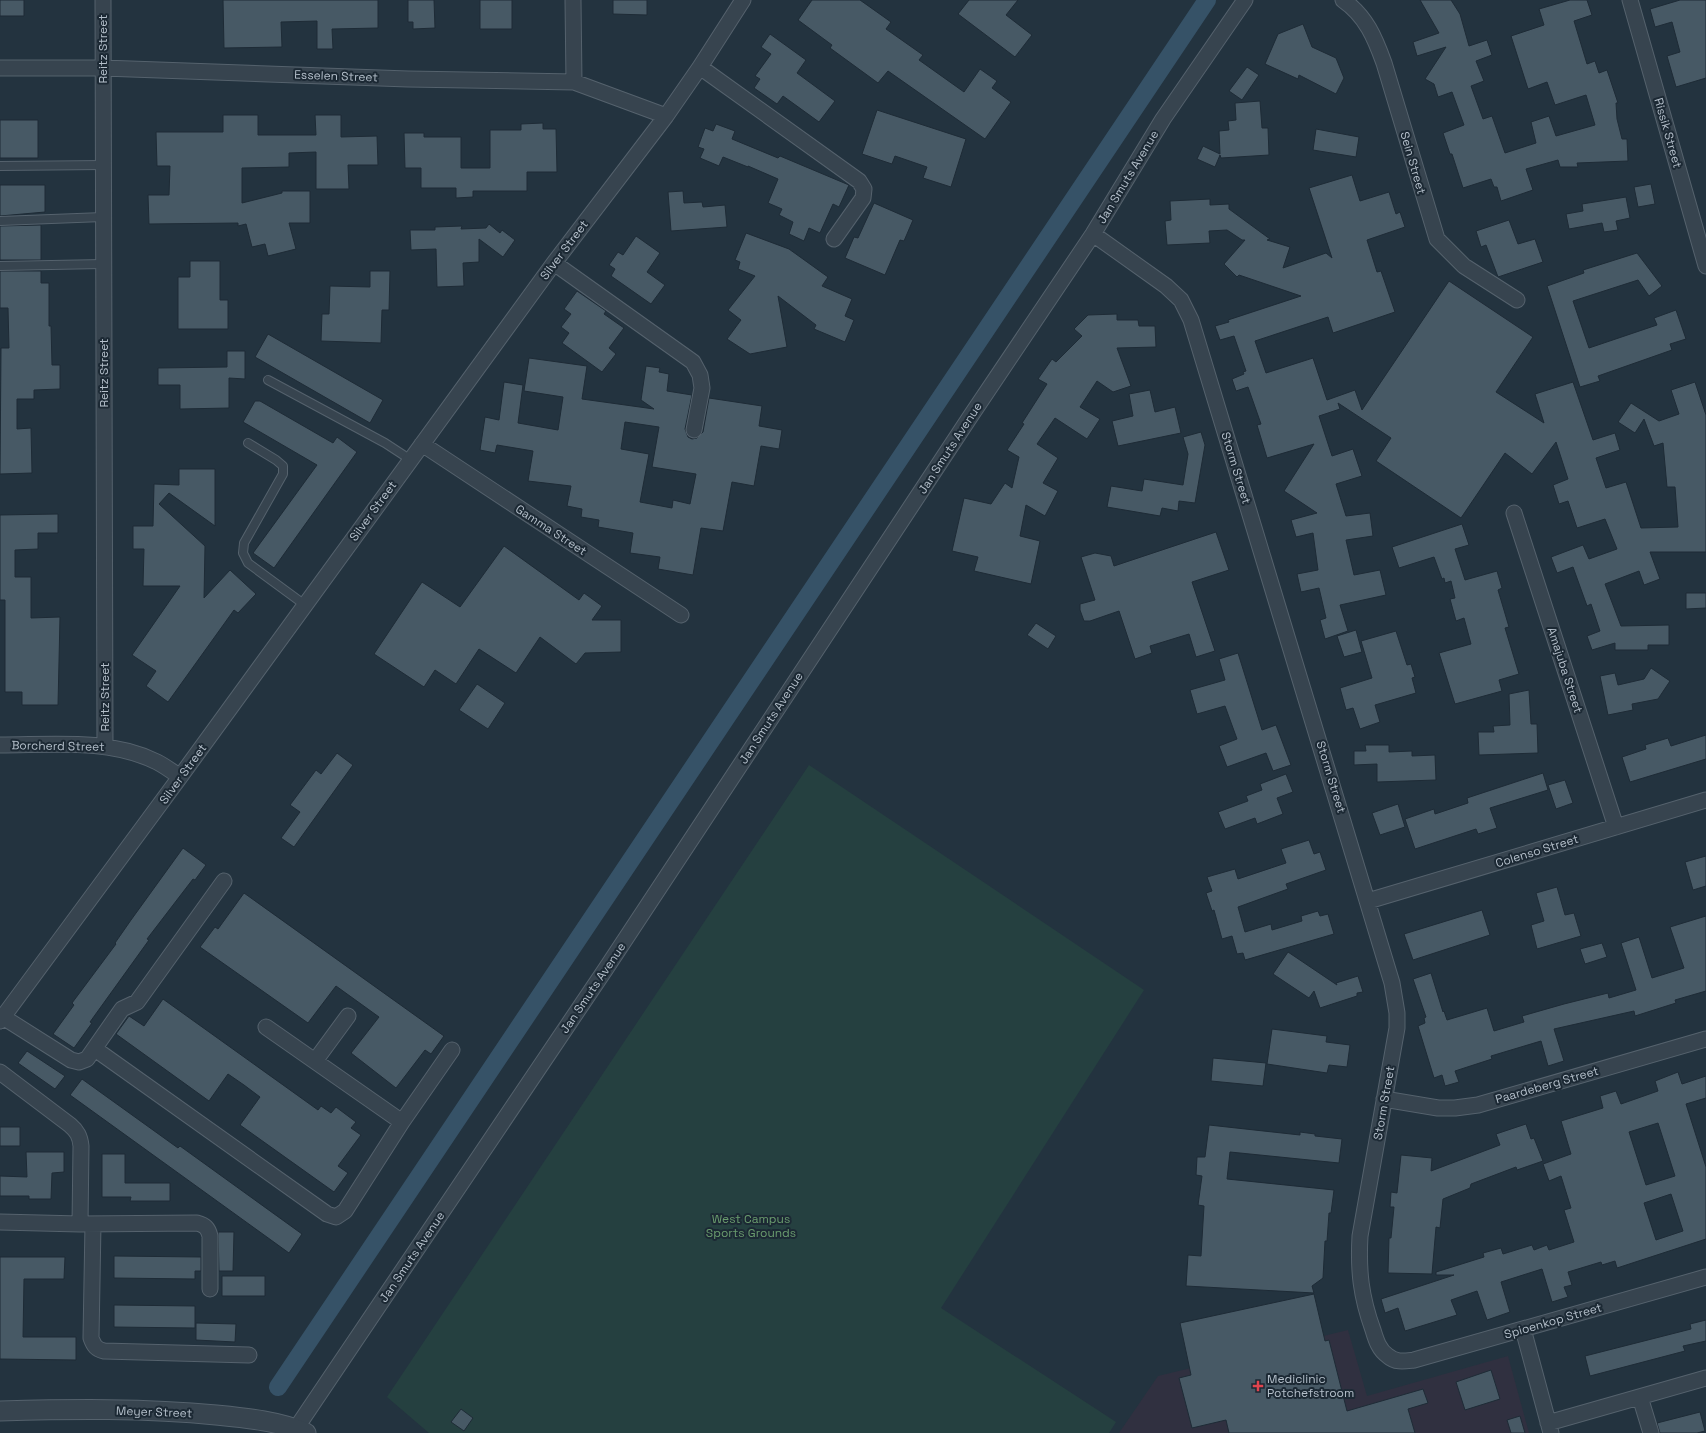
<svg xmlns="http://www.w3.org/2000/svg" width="1706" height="1433" font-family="'Space Grotesk',sans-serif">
  <rect width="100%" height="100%" fill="#23333f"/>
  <!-- medical -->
  <path fill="#303040" d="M1348,1330L1367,1396L1508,1356L1529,1433H1119L1158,1376Z"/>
  <!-- green -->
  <path fill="#254040" d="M809,765L1144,990L941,1308L1116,1422L1109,1433H429L387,1397Z"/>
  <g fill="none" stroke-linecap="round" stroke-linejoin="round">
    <!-- canal -->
    <path stroke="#365267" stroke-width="18" d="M278,1387L1207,0"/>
  </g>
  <!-- building -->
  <path fill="#475965" stroke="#1e2b36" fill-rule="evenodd" d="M0,0H24V16H0Z
    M223,0H378V28L332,29L333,49H317V21L281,22L282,47L224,48Z
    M408,0H434L435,28L413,29V22H408Z
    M480,0H512V29H480Z
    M613,0H647V15L613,14Z
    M812,0H860L891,22L886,29L923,55L919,60L964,92L980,69L997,81L992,88L1011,102L985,139L888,71L878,83L830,48L832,45L798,20Z
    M969,0H1018L1006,15L1032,35L1015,57L958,14Z
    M1420,0H1451L1460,14L1469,46L1487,40L1492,55L1476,61L1484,81L1471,86L1483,119L1492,116L1505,153L1536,143L1531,122L1549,116L1556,136L1595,125L1586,95L1555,105L1547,82L1528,89L1511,36L1544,25L1539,9L1570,0H1587L1592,15L1574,21L1587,64L1595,61L1599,73L1607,70L1618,103H1616L1617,119L1622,139H1627L1628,161L1577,163L1578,167H1560L1558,160L1526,169L1533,190L1501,201L1497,187H1494L1491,179L1463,188L1452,154H1450L1443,133L1464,125L1452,92L1438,97L1434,84L1425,79L1446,47L1417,56L1413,42L1439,33Z
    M1680,0H1706V78L1676,87L1667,56L1680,52L1672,22L1655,27L1650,9Z
    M1303,24L1312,47L1336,58L1344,78L1336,94L1299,75L1298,79L1265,64L1278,34Z
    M770,34L806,60L797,73L835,101L819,122L783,96L777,104L754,88L760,79L755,76L771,54L761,47Z
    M1247,67L1259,75L1242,100L1229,91Z
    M1260,101L1262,128H1268L1269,155L1221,158L1220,155L1215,167L1197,159L1203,146L1220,154L1219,131L1229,130L1228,121L1236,120L1235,103Z
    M877,110L966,139L951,187L923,178L927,167L895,156L892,164L862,154Z
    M223,115H258V135H316L315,115H341V137L377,136L378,165H348L349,189H316V152L289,153V167L242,168V203L282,193V191H310V223H289L296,249L268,256L265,244L252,247L246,224L238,226V223L149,224L148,195H169L170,166H157L156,132H223Z
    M0,120H38V158H0Z
    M543,123V129H556L557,172H527V191H473V197L456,198V188H421V168H405L404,133H424V137H461V168H490V130H521V124Z
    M716,124L735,131L732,139L778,158L780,156L849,185L839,207L833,204L820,233L809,228L804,241L789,234L793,222L779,215L782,209L768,203L778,179L748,166V167L723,157L719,166L700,158L704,149L698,147L705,128L713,131Z
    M1316,129L1359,137L1356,157L1313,150Z
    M1352,175L1360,201L1389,192L1396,214L1400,212L1405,227L1367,240L1377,272L1381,271L1395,312L1333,333L1328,317L1255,341L1266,373L1313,358L1327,400L1355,390L1362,410L1449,281L1533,337L1496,392L1544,423L1535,394L1573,382L1593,440L1615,433L1620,450L1596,458L1606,488L1626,482L1641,528L1678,527L1675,487H1667L1663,443L1654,446L1644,419L1635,433L1618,422L1631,403L1659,421L1679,414L1671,390L1695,382L1706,415V552H1650L1660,579L1644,585L1639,571L1605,584L1621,626L1669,625V645H1648V650H1615V643L1592,650L1587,636L1600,631L1591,604L1587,606L1573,567L1557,573L1551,557L1583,545L1589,559L1617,549L1605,519L1577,528L1568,501L1559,504L1553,485L1568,479L1556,442L1532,474L1505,453L1461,518L1376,461L1391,438L1338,403L1340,409L1319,416L1332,456L1353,449L1362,476L1336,484L1346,516L1370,513L1373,536L1346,540L1354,575L1380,570L1386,595L1340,605L1348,631L1325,639L1320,620L1326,618L1319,588L1301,592L1297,574L1318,570L1313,533L1296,537L1291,520L1317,513L1284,491L1314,444L1267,458L1257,425L1261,424L1248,387L1236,391L1232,379L1244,374L1243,372L1246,371L1234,336L1220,340L1215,326L1229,322L1228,320L1301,296L1239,275L1237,277L1224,264L1245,240H1242L1227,230L1209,231L1210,243L1167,245L1165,221L1171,220L1170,201L1210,199V205L1229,204V209L1270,239L1267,240L1290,247L1283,268L1326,253L1332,258L1309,188Z
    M1651,184L1655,204L1638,207L1634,187Z
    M0,185H45V212L0,216Z
    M683,191L684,203L702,202L703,207L725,205L727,227L671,231L668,192Z
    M1626,197L1630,218L1616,221L1618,230L1604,232L1602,223L1569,229L1566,214L1583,211L1582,204Z
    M874,203L913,220L904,241L900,240L885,275L845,258L854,237L858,238Z
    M1509,220L1518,244L1535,239L1543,262L1498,277L1486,245L1481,247L1476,231Z
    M489,224L500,233L502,230L515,240L503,257L479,239V262L463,263L464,286L437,287L436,249L411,250L410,230H435V227L462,226L461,229L486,228Z
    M41,225V260H0V226Z
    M746,233L789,249L828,277L822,286L852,299L845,316L854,320L845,342L814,329L816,325L778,296L787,347L750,354L727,339L741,320L728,310L755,276L738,269L740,262L735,260Z
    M636,236L660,253L647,272L665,285L651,304L611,276L615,269L609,265L618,252L623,255Z
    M1637,253L1662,286L1649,296L1638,280L1573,301L1589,348L1657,325L1654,318L1676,310L1686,339L1670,344L1672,350L1598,376L1600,381L1580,387L1547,286L1584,273L1583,270Z
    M190,261H220V300H228V329H178V277H190Z
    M0,271H41V283H49V326H51L52,365H60V389L34,390V399H17V429L31,428L32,473L0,474L1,348H9L8,308H0Z
    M370,271H390L389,310H382L381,343L321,341L322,314H329L330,286L370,287Z
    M577,291L606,311L604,314L624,328L609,348L616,354L602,372L562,343L569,333L561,327L571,314L564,309Z
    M1117,314V320H1138L1139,326H1155L1156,347L1117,348L1131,386L1113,392L1097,381L1080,407L1100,419L1087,439L1055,418L1037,444L1058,458L1043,483L1058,491L1045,516L1026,505L1020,536L1040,541L1031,584L974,571L978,557L952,551L964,498L991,504L1005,483L1012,488L1019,457L1007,450L1024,424L1022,423L1047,384L1038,379L1052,359L1056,362L1082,336L1074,329L1088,315Z
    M268,334L383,400L370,423L255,357Z
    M227,351H245V379L229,378V408L180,409V385H158V368L227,367Z
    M529,358L587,366L582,399L654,409L641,400L646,366L660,368L659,372L669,374L667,391L692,395L685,429L688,437L692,439L697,438L703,432L709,398L762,406L759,426L782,430L779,449L761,446L754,486L732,482L723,531L701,528L693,575L658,569L660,557L630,553L633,533L598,527L599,520L581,517L582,509L567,506L571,486L528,481L533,451L497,445L495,453L480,450L485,417L499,420L504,382L523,385L518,423L558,430L563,397L524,391ZM625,422L659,427L652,467L696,474L690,504L673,500L672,508L640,502L649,454L621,449Z
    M1150,390L1155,412L1175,407L1181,433L1118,446L1112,421L1133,416L1129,394Z
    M255,401H260L333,443L337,437L357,452L274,568L253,553L317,465L243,422Z
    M1201,432L1205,445L1195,503L1179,501L1178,511L1162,508L1160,516L1107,507L1111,486L1142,491L1144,479L1183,485L1188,454L1183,437Z
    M179,469H215V526L169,493L159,504L205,546L204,598L230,570L256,594L238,613L234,610L168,702L146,686L156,671L132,655L180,586H143L144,549H133V526H153L154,484L179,485Z
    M58,514V533H38V549L15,550V577H31V618L60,617L58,705H22V692H5V600H0V515Z
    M1462,524L1469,545L1455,549L1465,580L1497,571L1502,588L1498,590L1509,627L1505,628L1519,674L1499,680L1502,691L1455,704L1439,653L1471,644L1464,618L1456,621L1450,599L1455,598L1451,581L1445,583L1444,578L1442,579L1434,557L1399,568L1392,547Z
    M1216,532L1229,570L1192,582L1215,651L1196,657L1189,634L1150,646L1152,653L1135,659L1119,611L1090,621H1084L1080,610V604L1095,600L1081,557L1095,553L1111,556L1114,566Z
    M504,546L579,600L584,593L602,606L592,620H621V652L585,653L576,664L540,637L516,673L479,649L456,684L435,670L424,687L374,654L422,582L460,607Z
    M1686,593H1706V608L1686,609Z
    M1036,623L1056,636L1048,649L1027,635Z
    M1356,630L1362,652L1344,657L1337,636Z
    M1396,631L1407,665L1411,664L1415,677L1412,678L1416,693L1375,705L1380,722L1360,729L1353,708L1346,710L1340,688L1372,678L1361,641Z
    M1238,653L1262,730L1276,725L1291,765L1273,771L1266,753L1227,767L1219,746L1237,739L1225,706L1197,714L1190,690L1225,680L1219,659Z
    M1651,668L1670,681L1658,699L1632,704L1633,710L1608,715L1600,676L1615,673L1618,685L1644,679Z
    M477,684L505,703L488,729L459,710Z
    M1529,690L1531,724H1537L1538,753L1479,755L1478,732H1494L1493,726L1510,725L1509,694Z
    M1706,735V759L1630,782L1622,757L1646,749L1645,745L1668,738L1671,746Z
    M1365,745H1389V752L1412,751V756L1435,755L1436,780L1377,782V764L1354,765V751H1366Z
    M337,753L353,765L294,847L281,838L300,812L290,805L316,770L321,774Z
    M1543,773L1548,790L1490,808L1497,828L1478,834L1476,829L1415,849L1405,819L1434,809L1435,814L1468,803L1467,798Z
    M1286,774L1293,792L1277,798L1283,814L1257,824L1255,818L1225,829L1218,812L1248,801L1246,796L1262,790L1260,784Z
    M1565,780L1573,803L1556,809L1548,785Z
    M1398,804L1405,827L1380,835L1372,813Z
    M1309,840L1314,854L1320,852L1326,870L1286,884L1288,889L1238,907L1245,932L1271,924L1272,930L1302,921L1301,916L1318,911L1320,916L1328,914L1334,934L1245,960L1243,953L1237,954L1232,936L1222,939L1214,910L1212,911L1206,893L1212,891L1207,877L1235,869L1238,879L1286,863L1281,849Z
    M183,848L206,865L195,880L193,879L147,939L149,940L90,1022L92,1023L74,1048L53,1034L74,1005L72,1003L116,944L115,943L131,920Z
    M1706,856V886L1693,890L1685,862Z
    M1557,887L1565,915L1574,913L1581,936L1537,949L1531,925L1544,921L1536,893Z
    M244,893L444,1036L431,1054L425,1050L396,1088L351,1053L379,1017L336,986L308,1023L200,947L215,927L218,929Z
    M1482,910L1490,935L1413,960L1404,934Z
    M1706,916V991L1675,1000L1676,1003L1635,1016L1634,1011L1554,1029L1564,1061L1548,1066L1541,1041L1491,1056L1492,1059L1455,1071L1459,1082L1445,1086L1442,1075L1434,1078L1418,1026L1425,1023L1424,1018L1426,1017L1413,979L1431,973L1443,1012L1444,1011L1447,1020L1487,1008L1494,1031L1524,1022L1522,1016L1564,1004L1608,993L1609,998L1636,990L1621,943L1639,937L1652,978L1684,968L1670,927Z
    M1602,943L1607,957L1585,964L1580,949Z
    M1288,952L1337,985L1336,983L1358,976L1363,992L1357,993V996L1320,1008L1314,991L1309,998L1273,974Z
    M163,999L318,1110L321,1106L331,1113L336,1107L356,1122L351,1128L361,1135L338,1166L348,1173L334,1192L240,1125L260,1097L244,1085L228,1074L209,1101L116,1034L129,1016L144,1026Z
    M1272,1029L1327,1036L1326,1042L1350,1045L1347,1067L1329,1065L1327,1073L1267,1064Z
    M27,1051L65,1076L55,1089L18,1063Z
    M1213,1058L1266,1063L1263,1086L1211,1081Z
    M1678,1072L1682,1084L1706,1076V1098L1686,1104L1706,1167V1239L1617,1268L1615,1261L1602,1265L1601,1262L1568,1272L1572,1285L1564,1287L1568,1297L1552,1302L1542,1269L1501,1282L1510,1312L1487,1320L1477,1291L1451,1300L1457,1315L1405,1331L1398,1308L1385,1313L1381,1299L1454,1275H1436V1272L1484,1257L1483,1253L1501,1248L1503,1254L1532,1245L1534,1250L1547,1245L1549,1250L1574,1242L1564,1210L1571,1208L1561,1176L1549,1181L1543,1164L1571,1154L1561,1121L1603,1108L1600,1096L1616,1091L1621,1104L1658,1091L1655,1081ZM1658,1123L1675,1176L1646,1185L1629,1132ZM1671,1194L1683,1231L1656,1240L1644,1203Z
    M82,1079L178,1148L180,1146L302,1234L289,1253L70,1095Z
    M1526,1124L1531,1139L1534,1138L1543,1161L1517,1170L1516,1167L1471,1184L1470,1188L1443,1199L1440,1228L1436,1227L1432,1274L1388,1273L1389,1238H1391L1394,1207H1390L1391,1192L1397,1193L1401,1155L1432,1158L1431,1171L1500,1145L1496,1134Z
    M1209,1125L1300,1135V1132L1315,1134V1136L1342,1139L1339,1163L1230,1152L1227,1179L1334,1190L1331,1213H1329L1327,1241H1325L1323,1278L1312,1286L1314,1293L1186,1286L1188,1255L1201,1256L1204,1206L1198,1205L1202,1176L1196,1175L1197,1157H1205Z
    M0,1127H20V1146H0Z
    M26,1152H64V1172L52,1173L51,1199H29V1196H0V1176L27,1177Z
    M102,1154H125V1183H170V1201H130L131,1197H102Z
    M218,1232H234L233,1271H219Z
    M114,1256L201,1257V1271H195V1279L114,1278Z
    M0,1257H65L64,1279H24L23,1337H76V1360L0,1359Z
    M222,1276H265V1296H222Z
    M1314,1294L1325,1341L1329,1340L1347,1411L1423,1389L1428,1403L1408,1409L1415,1433H1229L1226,1420L1192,1428L1179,1378L1191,1375L1180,1323Z
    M114,1305L195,1306V1328L114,1327Z
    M1706,1320V1341L1683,1346L1685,1351L1590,1376L1585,1356L1691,1329L1690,1324Z
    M196,1323L236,1324L235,1342L196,1340Z
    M1491,1370L1500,1399L1465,1410L1456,1382Z
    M461,1409L473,1418L464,1431L451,1422Z
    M1700,1412L1705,1431L1697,1433H1660L1657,1423Z
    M1520,1416L1525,1433H1511L1507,1420Z"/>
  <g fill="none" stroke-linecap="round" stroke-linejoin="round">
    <!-- service casing -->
    <g stroke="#55626d" stroke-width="10">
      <path id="service" d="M0,166L103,165
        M0,221L103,217
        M0,266L103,264
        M268,380L385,443L411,460
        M248,443L276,460L283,466V474L244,543L243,553L248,563L305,605"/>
    </g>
    <!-- minor casing -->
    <g stroke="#55626d" stroke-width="17">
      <path id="minor" d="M103,0L105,745
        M573,0L574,82
        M1343,0C1366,16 1375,38 1384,63L1437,239L1464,266L1517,300
        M1630,0L1706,266
        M700,67L859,181L864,189L863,198L834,239
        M0,68H103L408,79L574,82L666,116
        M1093,234L1166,286L1181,300L1191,320L1392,983L1397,1013V1028L1360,1236C1358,1271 1361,1297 1373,1330C1376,1340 1379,1350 1388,1356C1396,1363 1405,1361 1414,1360L1706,1277
        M554,263L693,362L700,375L702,388L694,430
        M422,444L681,615
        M1514,513L1616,827
        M0,745C52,745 109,738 157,762C165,766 173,772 180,777
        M1368,901L1706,800
        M3,1017L71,1060L79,1062L87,1059L122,1009L137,1002L224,881
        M0,1021L180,777L554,263L666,116L700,67L743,0
        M266,1027L402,1122
        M95,1049L327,1214L336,1217L345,1211L402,1122L452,1050
        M315,1061L348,1016
        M0,1072L70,1125C77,1131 80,1136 81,1146L80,1224
        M1384,1099L1438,1108H1455L1478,1105L1706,1039
        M0,1222L80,1224L197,1223C205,1225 208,1228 210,1236V1289
        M93,1224L91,1338C94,1346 96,1349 104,1351L249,1355
        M1523,1329L1551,1433
        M1640,1397L1651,1433
        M1548,1423L1706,1378
        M293,1433L605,970L970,417L1093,234L1163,119L1245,0"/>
    </g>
    <!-- tertiary casing -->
    <g stroke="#55626d" stroke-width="21">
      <path id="tertiary" d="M0,1411C72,1409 145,1408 216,1415C246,1418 279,1421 306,1433"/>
    </g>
    <!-- service -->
    <use href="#service" stroke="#37444f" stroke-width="8"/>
    <!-- minor -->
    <use href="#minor" stroke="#37444f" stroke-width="15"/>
    <!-- tertiary -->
    <use href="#tertiary" stroke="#37444f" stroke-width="19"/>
  </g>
  <!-- markers -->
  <path fill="#e0444e" stroke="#1c2934" stroke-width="1.5" d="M1256 1380h4v4h4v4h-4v4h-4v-4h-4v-4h4z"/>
  <g text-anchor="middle" stroke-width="4" stroke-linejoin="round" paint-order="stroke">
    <!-- street labels -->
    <g font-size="12" fill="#b4bfca" stroke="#1c2934">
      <text transform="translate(103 49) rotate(-90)" y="4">Reitz Street</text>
      <text transform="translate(336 76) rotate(2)" y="4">Esselen Street</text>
      <text transform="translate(1668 133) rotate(74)" y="4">Rissik Street</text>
      <text transform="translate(1413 163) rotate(74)" y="4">Sein Street</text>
      <text transform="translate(1128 177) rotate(-59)" y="4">Jan Smuts Avenue</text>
      <text transform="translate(564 250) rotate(-53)" y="4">Silver Street</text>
      <text transform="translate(104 373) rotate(-90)" y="4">Reitz Street</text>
      <text transform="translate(950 448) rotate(-57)" y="4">Jan Smuts Avenue</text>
      <text transform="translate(1236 468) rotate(73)" y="4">Storm Street</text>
      <text transform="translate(373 511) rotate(-54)" y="4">Silver Street</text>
      <text transform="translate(551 530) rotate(33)" y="4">Gamma Street</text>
      <text transform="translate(1565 670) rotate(72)" y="4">Amajuba Street</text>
      <text transform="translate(105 697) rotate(-90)" y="4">Reitz Street</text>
      <text transform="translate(771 718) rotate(-57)" y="4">Jan Smuts Avenue</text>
      <text transform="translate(58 746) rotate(1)" y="4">Borcherd Street</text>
      <text transform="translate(183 774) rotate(-54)" y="4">Silver Street</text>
      <text transform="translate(1331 777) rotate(73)" y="4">Storm Street</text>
      <text transform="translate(1537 851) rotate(-17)" y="4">Colenso Street</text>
      <text transform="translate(593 988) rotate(-56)" y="4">Jan Smuts Avenue</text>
      <text transform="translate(1547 1085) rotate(-16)" y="4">Paardeberg Street</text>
      <text transform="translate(1384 1103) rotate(-80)" y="4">Storm Street</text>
      <text transform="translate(412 1257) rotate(-56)" y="4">Jan Smuts Avenue</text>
      <text transform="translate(1553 1321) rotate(-16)" y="4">Spioenkop Street</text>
      <text transform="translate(154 1412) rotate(2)" y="4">Meyer Street</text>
    </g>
    <!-- park labels -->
    <g font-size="12" fill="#6a9c6e" stroke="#1c2934">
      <text x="751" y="1223">West Campus<tspan x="751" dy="14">Sports Grounds</tspan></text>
    </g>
    <!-- poi labels -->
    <g font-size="12" fill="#b4bfca" stroke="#1c2934" text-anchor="start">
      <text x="1267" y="1383">Mediclinic<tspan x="1267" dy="14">Potchefstroom</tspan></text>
    </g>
  </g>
</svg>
